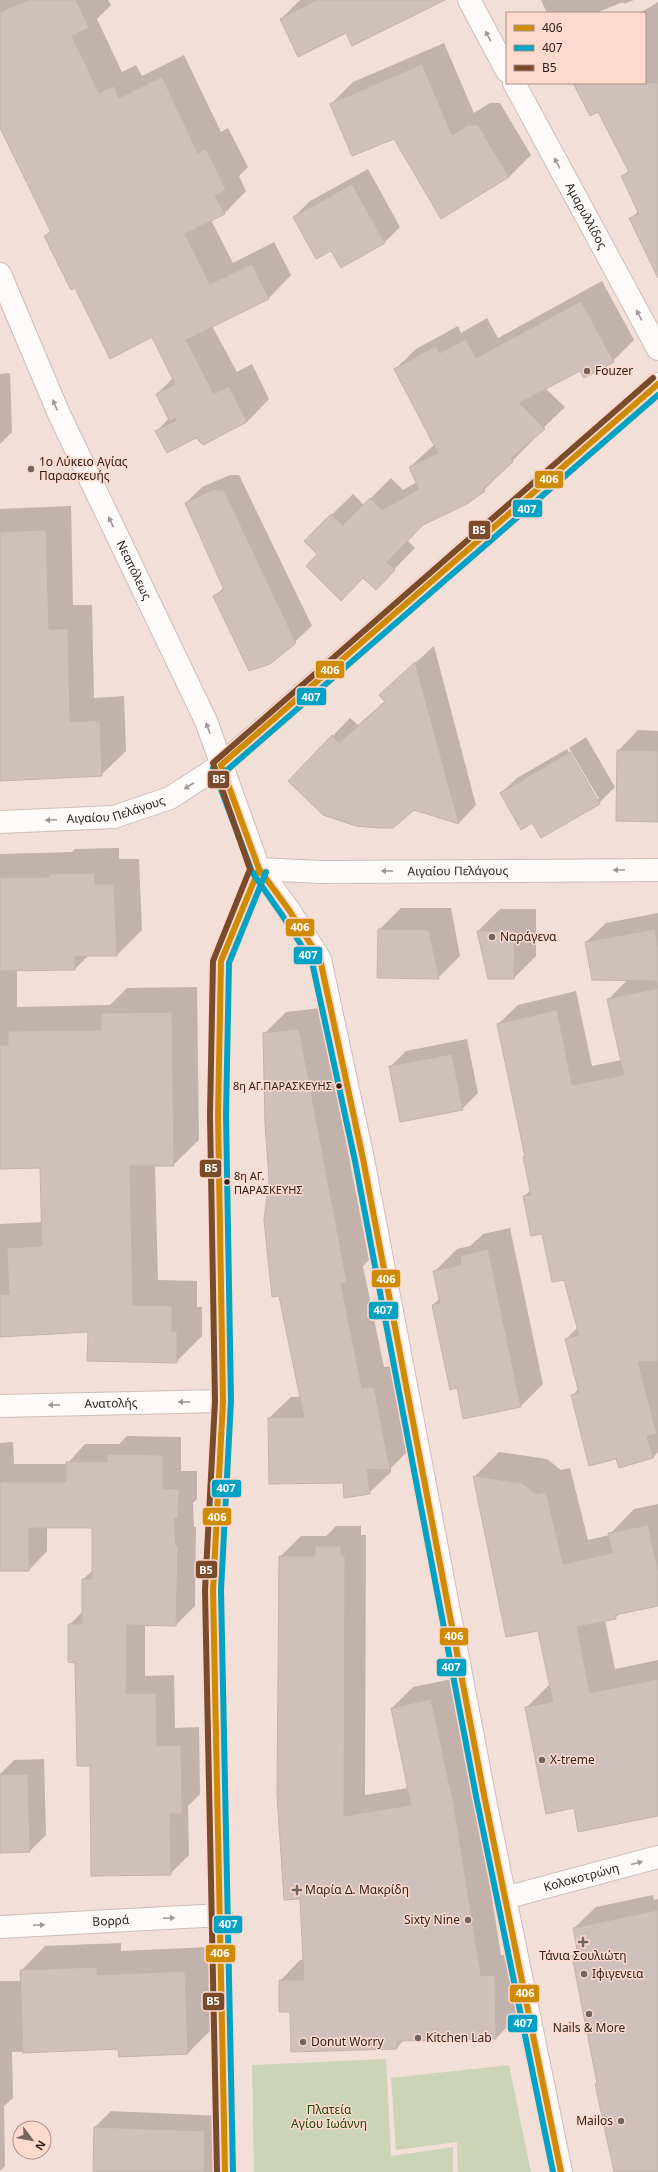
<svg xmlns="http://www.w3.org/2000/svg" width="658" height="2172" font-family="'Noto Sans',sans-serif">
  <rect width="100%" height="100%" fill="#f2dfd8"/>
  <!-- green -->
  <path fill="#ccd4b8" d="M386,2059L391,2156L453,2147V2172H254L252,2065Z
    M509,2065L531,2172H458L457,2142L396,2150L391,2078Z"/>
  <!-- shadow -->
  <path fill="#0003" d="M0,0H108L111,5L97,19L122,72L136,65L142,76L184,55L221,132L228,128L248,167L239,176L246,191L224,214L211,220L233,263L274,242L291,275L269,298L212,326L237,372L252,364L269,399L247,422L197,437L157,431L169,418L157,394L173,378L153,336L76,287L45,236L51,230L0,126Z
    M300,0H431L347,32L281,19Z
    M541,0H634L624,4L623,2L596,13H547Z
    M658,2V273L631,219L638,211L622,177L629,170L599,111L579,83H645V13H640Z
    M444,43L474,113L490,103H500L531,155L509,177L394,137L331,104L353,82Z
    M368,169L400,227L384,243L332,249L294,217L310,201Z
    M602,281L634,340L613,361L580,369L545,388L565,407L532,439L533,440L484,490L423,524L407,540L415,548L376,588L364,577L319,554L305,541L353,494L364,505L391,478L403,490L417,482L410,467L435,444L395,369L416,349L458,326L461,333L487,318L498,338Z
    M10,373L12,432L0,444V374Z
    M230,475H239L312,626L270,664L215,596L224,587L186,503L202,487Z
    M71,506L73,605H92L94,698L124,696L126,751L101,775L0,780V509Z
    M434,646L476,805L459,823L414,809L289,781L350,718L358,725L385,701L380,695Z
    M638,730L658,731V821L618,751Z
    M586,737L615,787L599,803L533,822L501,793L517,778L567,749L596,799H599L569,748Z
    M119,848V859H139L142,930L117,955H89L75,969L17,970V1007L110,1005L127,988L197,987L199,1140L173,1165H155L158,1280L197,1281V1307H202V1336L176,1362L89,1331L0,1336V1224L43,1222L41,1167L0,1168V854L72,852L75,849Z
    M401,908H451L460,956L438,978L379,930Z
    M500,909H536V956L514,978L478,931Z
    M658,913V1452L653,1458H617L572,1396L579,1388L566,1339L578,1327L565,1279L524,1196L531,1190L524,1157L526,1155L498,1024L518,1005L576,991L592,1066L621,1060L608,1000L628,979L586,942L606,923Z
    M320,1008L369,1260L363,1266L384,1367L395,1366L411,1448L391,1468V1472L369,1493L344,1482L269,1418L291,1397H301L270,1180L264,1034L286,1012Z
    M467,1039L478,1093L462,1109L390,1067L406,1051Z
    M510,1228L543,1384L521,1406L458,1387L433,1305L440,1298L435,1271L457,1249L470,1246L483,1234Z
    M127,1436L181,1437V1471H197V1499L193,1503L194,1527H196L195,1606L176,1625H145V1676L174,1675L175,1728L199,1727L200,1794L188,1806L189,1855L170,1874L91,1765L69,1625L83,1611V1579L93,1570V1527H47V1551L29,1570H0V1443L13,1442L14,1464H67L85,1444H119Z
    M499,1452L547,1459L561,1470L570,1468L588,1540L609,1535L634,1509L658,1504V1605L620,1613L615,1618L605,1620L615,1669L658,1660V1812L575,1807L526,1708L550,1684L539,1630L474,1477Z
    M336,1526H361V1535H366L365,1795L408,1788L392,1708L413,1687L452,1679L474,1785L501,1955H515L517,2017L496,2038L404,2040L396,2048L291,2011L280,1981L300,1960H304L280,1557L301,1536H326Z
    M44,1759L46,1835L30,1851L0,1852V1774L14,1760Z
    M653,1895L654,1900L658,1899V2172H614L573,1956L578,1951L574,1928L596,1907Z
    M121,1943V1951L209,1947L213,2028L188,2053L120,2056L119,2048L12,2052L13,2098L4,2106L5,2166L0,2171V1981H21V1971L45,1946Z
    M111,2111L221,2116L218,2172H94L95,2127Z"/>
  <!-- building -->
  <path fill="#cfc0bb" stroke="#c2b3ae" d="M28,0H76L89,28L72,36L99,93L114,86L119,98L162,77L198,153L206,149L226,190L215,196L225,214L185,234L210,284L252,264L269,299L186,340L214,394L229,386L247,422L203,445L196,438L167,453L155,431L177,420L175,418L170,422L156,394L175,384L152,337L110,359L75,288L71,290L44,236L51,232L0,128V12Z
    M317,0H445L352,46L346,33L298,57L280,19Z
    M422,64L452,135L468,125H478L509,177L441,219L394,139L352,156L330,104Z
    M573,83H658V278L629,218L639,214L621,176L629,172L598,112L590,116Z
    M352,184L385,243L341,268L331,251L316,259L293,217Z
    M581,301L614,362L584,378L580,371L519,403L545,429L511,458L513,462L483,489L485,491L467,504L423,525L387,562L395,570L376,590L363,578L341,601L306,566L317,554L304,541L331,514L343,525L370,498L382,510L419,489L409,467L438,453L394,369L436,346L440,353L466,339L476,358Z
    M213,490H224L296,643L270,664L249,671L213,596L224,590L185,503Z
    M46,530L49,629H68L70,722L100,720L102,776L0,781V532Z
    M415,662L459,824L414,810L393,828H379L356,826L323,815L288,781L332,735L339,743L385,702L379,695Z
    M617,750L658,751V822L616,821Z
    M570,752L600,804L541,838L532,823L521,830L500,793Z
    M94,873L95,884H114L117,956H75V970L0,971V878L49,877V874Z
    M378,929L429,930L439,979L377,978Z
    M655,929L658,948V981L592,980L585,942Z
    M477,931H515L514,979H488Z
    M658,988V1361L638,1362L657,1434L647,1436L653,1458L619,1468L616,1459L589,1466L571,1395L579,1393L565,1339L579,1335L564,1280L552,1282L542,1234L531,1236L523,1196L531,1195L523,1157H525L497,1024L557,1010L572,1085L624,1075L607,999Z
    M172,1012L174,1166H130L133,1305L172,1306V1332L177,1331V1363L87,1361L88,1332L0,1337V1295L9,1294L7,1248L42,1246L40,1168L0,1169V1045H8V1031L101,1030V1013Z
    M299,1029L347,1283L341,1284L362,1388L374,1387L390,1470L367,1469L370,1494L344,1498L343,1483L269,1484L268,1418L304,1417L279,1296L272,1297L264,1220L269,1180L265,1123L263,1033Z
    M452,1054L463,1110L400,1122L389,1066Z
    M488,1249L521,1407L463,1419L457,1388L450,1390L432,1305L440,1303L433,1271L461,1265L460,1256Z
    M107,1454L163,1455V1489H179L178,1518L174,1519L176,1546H178L176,1626L127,1625L126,1694L156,1693L157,1746L181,1745L182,1814H170L171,1875L91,1876L90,1766H77L75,1663L68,1662V1624H82V1579H92V1528H29V1571H0V1482H66V1462H107Z
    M473,1476L522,1483L536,1494L546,1492L563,1564L612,1553L608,1533L648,1525L658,1570V1606L615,1615L616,1619L577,1627L590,1693L658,1679V1816L578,1832L574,1808L546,1814L525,1707L553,1702L538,1631L506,1637Z
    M315,1546H341V1555H345L344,1816L411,1805L391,1708L431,1699L454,1806L481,1976L495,1975L496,2039L397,2041V2049L291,2052L290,2012H279V1980H304L300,1899L284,1900L277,1794L279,1556H315Z
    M28,1774L30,1852L0,1853V1775Z
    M658,1910V2172H614L595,2084L597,2083L572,1956L578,1954L573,1928Z
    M97,1967V1975L185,1971L188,2054L119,2057L118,2049L23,2053L20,1970Z
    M94,2127L205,2131L204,2172H93Z"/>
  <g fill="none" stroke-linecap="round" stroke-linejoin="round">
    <!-- street casing -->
    <g stroke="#ccbdb7" stroke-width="24">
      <g id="street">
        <path d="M469,0L507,71"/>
        <path id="s1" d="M514,83L658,349"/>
        <path id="s2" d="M0,822L114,817L170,798L221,765"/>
        <path id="s3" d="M0,1406L223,1401"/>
        <path id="s4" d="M505,1898L658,1857"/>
        <path id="s5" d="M0,1927L221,1915"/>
      </g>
    </g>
    <!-- secondary casing -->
    <g stroke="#ccbdb7" stroke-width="24">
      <g id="secondary">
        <path id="s6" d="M0,274L59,414L206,721L259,869L289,910L320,959L363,1159L484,1795L561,2172"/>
        <path d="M221,765L658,384"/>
        <path id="s7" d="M259,869L321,872L658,870"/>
        <path d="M225,2172L213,1590L223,1401L218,1115L221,961L259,869"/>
      </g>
    </g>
    <!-- street -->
    <use href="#street" stroke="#fdfaf9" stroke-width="22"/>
    <!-- secondary -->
    <use href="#secondary" stroke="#fdfaf9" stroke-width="22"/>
    <!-- bus-1 casing -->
    <g stroke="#fddacd" stroke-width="9">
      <path id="bus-1" d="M221,765L259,869L289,910L320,959L363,1159L484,1795L561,2172
        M221,765L658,384
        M225,2172L213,1590L223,1401L218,1115L221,961L259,869"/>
    </g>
    <!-- bus-2 casing -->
    <g stroke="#fddacd" stroke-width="9">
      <path id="bus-2" d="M213,768L252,872L282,915L312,962L355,1161L476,1796L553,2172
        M226,771L658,395
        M233,2172L221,1590L231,1401L226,1115L229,963L266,872"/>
    </g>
    <!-- bus-3 casing -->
    <g stroke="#fddacd" stroke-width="9">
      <path id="bus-3" d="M217,2172L205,1590L215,1401L210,1115L213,961L250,869L213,763L653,378"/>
    </g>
    <!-- bus-1 -->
    <use href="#bus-1" stroke="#cf8b06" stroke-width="6"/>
    <!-- bus-2 -->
    <use href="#bus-2" stroke="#02a2c5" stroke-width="6"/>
    <!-- bus-3 -->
    <use href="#bus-3" stroke="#7a4b2a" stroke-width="6"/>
  </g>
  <!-- one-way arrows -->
  <defs><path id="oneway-solid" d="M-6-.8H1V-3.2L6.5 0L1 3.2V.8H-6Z"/></defs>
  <g fill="#a09896">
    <use href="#oneway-solid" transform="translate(488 36) rotate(-118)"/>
    <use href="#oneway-solid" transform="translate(557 163) rotate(-118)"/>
    <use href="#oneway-solid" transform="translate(639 315) rotate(-118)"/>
    <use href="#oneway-solid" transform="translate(55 405) rotate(-113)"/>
    <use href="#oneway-solid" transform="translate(111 522) rotate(-115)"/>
    <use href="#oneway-solid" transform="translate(208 728) rotate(-110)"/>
    <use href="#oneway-solid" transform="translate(189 786) rotate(147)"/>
    <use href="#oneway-solid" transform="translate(51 820) rotate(178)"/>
    <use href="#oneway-solid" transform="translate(619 870) rotate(180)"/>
    <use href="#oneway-solid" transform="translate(387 871) rotate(180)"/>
    <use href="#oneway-solid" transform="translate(184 1402) rotate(179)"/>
    <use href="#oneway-solid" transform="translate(54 1405) rotate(179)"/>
    <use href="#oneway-solid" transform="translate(637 1863) rotate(-15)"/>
    <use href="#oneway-solid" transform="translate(169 1918) rotate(-3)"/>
    <use href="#oneway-solid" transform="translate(39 1925) rotate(-3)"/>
  </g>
  <!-- markers -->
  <g fill="#73645e" stroke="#fddacd" stroke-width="1.5">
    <circle cx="587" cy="371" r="4"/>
    <circle cx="31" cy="469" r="4"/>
    <circle cx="492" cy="937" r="4"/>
    <circle cx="542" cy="1760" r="4"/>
    <path d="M295 1884h4v4h4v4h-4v4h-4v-4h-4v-4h4z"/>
    <circle cx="468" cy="1920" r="4"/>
    <path d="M581 1936h4v4h4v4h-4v4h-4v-4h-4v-4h4z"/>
    <circle cx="584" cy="1974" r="4"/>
    <circle cx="589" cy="2014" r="4"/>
    <circle cx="418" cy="2038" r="4"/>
    <circle cx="303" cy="2042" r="4"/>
    <circle cx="621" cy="2121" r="4"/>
  </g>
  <g fill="#2e211c" stroke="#fddacd" stroke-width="1.5">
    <circle cx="339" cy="1086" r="3.5"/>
    <circle cx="227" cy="1182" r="3.5"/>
  </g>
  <g text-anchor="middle" stroke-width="3" stroke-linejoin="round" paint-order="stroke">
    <!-- bus labels -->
    <g font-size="11" fill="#2e211c" stroke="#fddacd" text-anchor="end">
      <text x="332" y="1090">8η ΑΓ.ΠΑΡΑΣΚΕΥΗΣ</text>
      <text x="234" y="1180" text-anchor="start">8η ΑΓ.<tspan x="234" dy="14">ΠΑΡΑΣΚΕΥΗΣ</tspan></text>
    </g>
    <!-- street labels -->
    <g font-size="12" fill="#2e211c" stroke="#fddacd">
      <text dy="4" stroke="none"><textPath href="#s1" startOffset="151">Αμαρυλλίδος</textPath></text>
      <text dy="4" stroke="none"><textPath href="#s6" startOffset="325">Νεαπόλεως</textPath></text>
      <text dy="4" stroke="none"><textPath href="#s2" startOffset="117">Αιγαίου Πελάγους</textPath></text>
      <text dy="4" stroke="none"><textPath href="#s7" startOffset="199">Αιγαίου Πελάγους</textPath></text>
      <text dy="4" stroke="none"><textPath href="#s3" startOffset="111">Ανατολής</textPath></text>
      <text dy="4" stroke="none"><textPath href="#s4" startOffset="79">Κολοκοτρώνη</textPath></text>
      <text dy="4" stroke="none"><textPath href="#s5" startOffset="111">Βορρά</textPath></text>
    </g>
    <!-- poi labels -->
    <g font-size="12" fill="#2e211c" stroke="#fddacd" text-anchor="start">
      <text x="595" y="375">Fouzer</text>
      <text x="39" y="466">1ο Λύκειο Αγίας<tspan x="39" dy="14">Παρασκευής</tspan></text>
      <text x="500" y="941">Ναράγενα</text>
      <text x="550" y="1764">X-treme</text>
      <text x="305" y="1894">Μαρία Δ. Μακρίδη</text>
      <text x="460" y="1924" text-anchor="end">Sixty Nine</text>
      <text x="583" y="1960" text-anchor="middle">Τάνια Σουλιώτη</text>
      <text x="592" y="1978">Ιφιγενεια</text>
      <text x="589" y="2032" text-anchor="middle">Nails &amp; More</text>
      <text x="426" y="2042">Kitchen Lab</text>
      <text x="311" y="2046">Donut Worry</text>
      <text x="613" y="2125" text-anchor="end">Mailos</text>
    </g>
    <!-- park labels -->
    <g font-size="12" fill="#204604" stroke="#fddacd">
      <text x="329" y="2114">Πλατεία<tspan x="329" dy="14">Αγίου Ιωάννη</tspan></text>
    </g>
  </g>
  <g stroke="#fddacd" stroke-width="1.5">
    <rect x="534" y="470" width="30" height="19" rx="4" fill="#cf8b06"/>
    <rect x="512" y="499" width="31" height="19" rx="4" fill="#02a2c5"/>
    <rect x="468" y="520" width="23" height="20" rx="4" fill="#7a4b2a"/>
    <rect x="315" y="660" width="30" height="19" rx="4" fill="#cf8b06"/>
    <rect x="296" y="687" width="31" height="19" rx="4" fill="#02a2c5"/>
    <rect x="207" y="770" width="23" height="19" rx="4" fill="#7a4b2a"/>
    <rect x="285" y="918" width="30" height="19" rx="4" fill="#cf8b06"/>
    <rect x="293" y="946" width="30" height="19" rx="4" fill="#02a2c5"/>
    <rect x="199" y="1159" width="23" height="19" rx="4" fill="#7a4b2a"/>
    <rect x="371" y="1269" width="30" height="19" rx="4" fill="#cf8b06"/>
    <rect x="368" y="1301" width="31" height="19" rx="4" fill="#02a2c5"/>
    <rect x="211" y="1479" width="31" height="19" rx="4" fill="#02a2c5"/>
    <rect x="202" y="1507" width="30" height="19" rx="4" fill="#cf8b06"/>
    <rect x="195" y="1560" width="23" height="19" rx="4" fill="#7a4b2a"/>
    <rect x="439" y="1627" width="30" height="19" rx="4" fill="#cf8b06"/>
    <rect x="436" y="1658" width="31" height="19" rx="4" fill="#02a2c5"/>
    <rect x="213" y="1915" width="30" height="19" rx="4" fill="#02a2c5"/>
    <rect x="205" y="1944" width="31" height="19" rx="4" fill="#cf8b06"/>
    <rect x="509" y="1984" width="31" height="19" rx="4" fill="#cf8b06"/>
    <rect x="202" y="1992" width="23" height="19" rx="4" fill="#7a4b2a"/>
    <rect x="507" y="2014" width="31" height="19" rx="4" fill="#02a2c5"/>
  </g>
  <g font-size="11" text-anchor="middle" font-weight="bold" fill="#fff">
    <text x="549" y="483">406</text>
    <text x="527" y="513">407</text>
    <text x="479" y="534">Β5</text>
    <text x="330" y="674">406</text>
    <text x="311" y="701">407</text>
    <text x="219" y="783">Β5</text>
    <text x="300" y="931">406</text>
    <text x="308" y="959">407</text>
    <text x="211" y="1172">Β5</text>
    <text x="386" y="1283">406</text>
    <text x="383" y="1314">407</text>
    <text x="226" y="1492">407</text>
    <text x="217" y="1521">406</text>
    <text x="206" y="1574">Β5</text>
    <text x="454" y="1640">406</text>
    <text x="451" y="1671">407</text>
    <text x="228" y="1928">407</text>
    <text x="220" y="1957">406</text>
    <text x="525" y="1997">406</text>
    <text x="213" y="2005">Β5</text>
    <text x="523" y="2027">407</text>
  </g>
  <!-- legend -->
  <rect x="506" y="12" width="140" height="72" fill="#fddacd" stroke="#aa9086"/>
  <rect x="514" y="25" width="20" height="6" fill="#cf8b06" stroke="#aa9086"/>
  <text x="542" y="32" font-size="12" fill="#2e211c">406</text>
  <rect x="514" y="45" width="20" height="6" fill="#02a2c5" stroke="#aa9086"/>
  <text x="542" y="52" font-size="12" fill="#2e211c">407</text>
  <rect x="514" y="65" width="20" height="6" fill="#7a4b2a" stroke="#aa9086"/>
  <text x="542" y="72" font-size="12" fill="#2e211c">Β5</text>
  <!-- north arrow -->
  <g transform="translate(32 2140) rotate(122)"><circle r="19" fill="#fddacd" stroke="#aa9086"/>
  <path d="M0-3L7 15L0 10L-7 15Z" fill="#73645e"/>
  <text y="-6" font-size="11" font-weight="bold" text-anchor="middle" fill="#2e211c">N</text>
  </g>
</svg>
